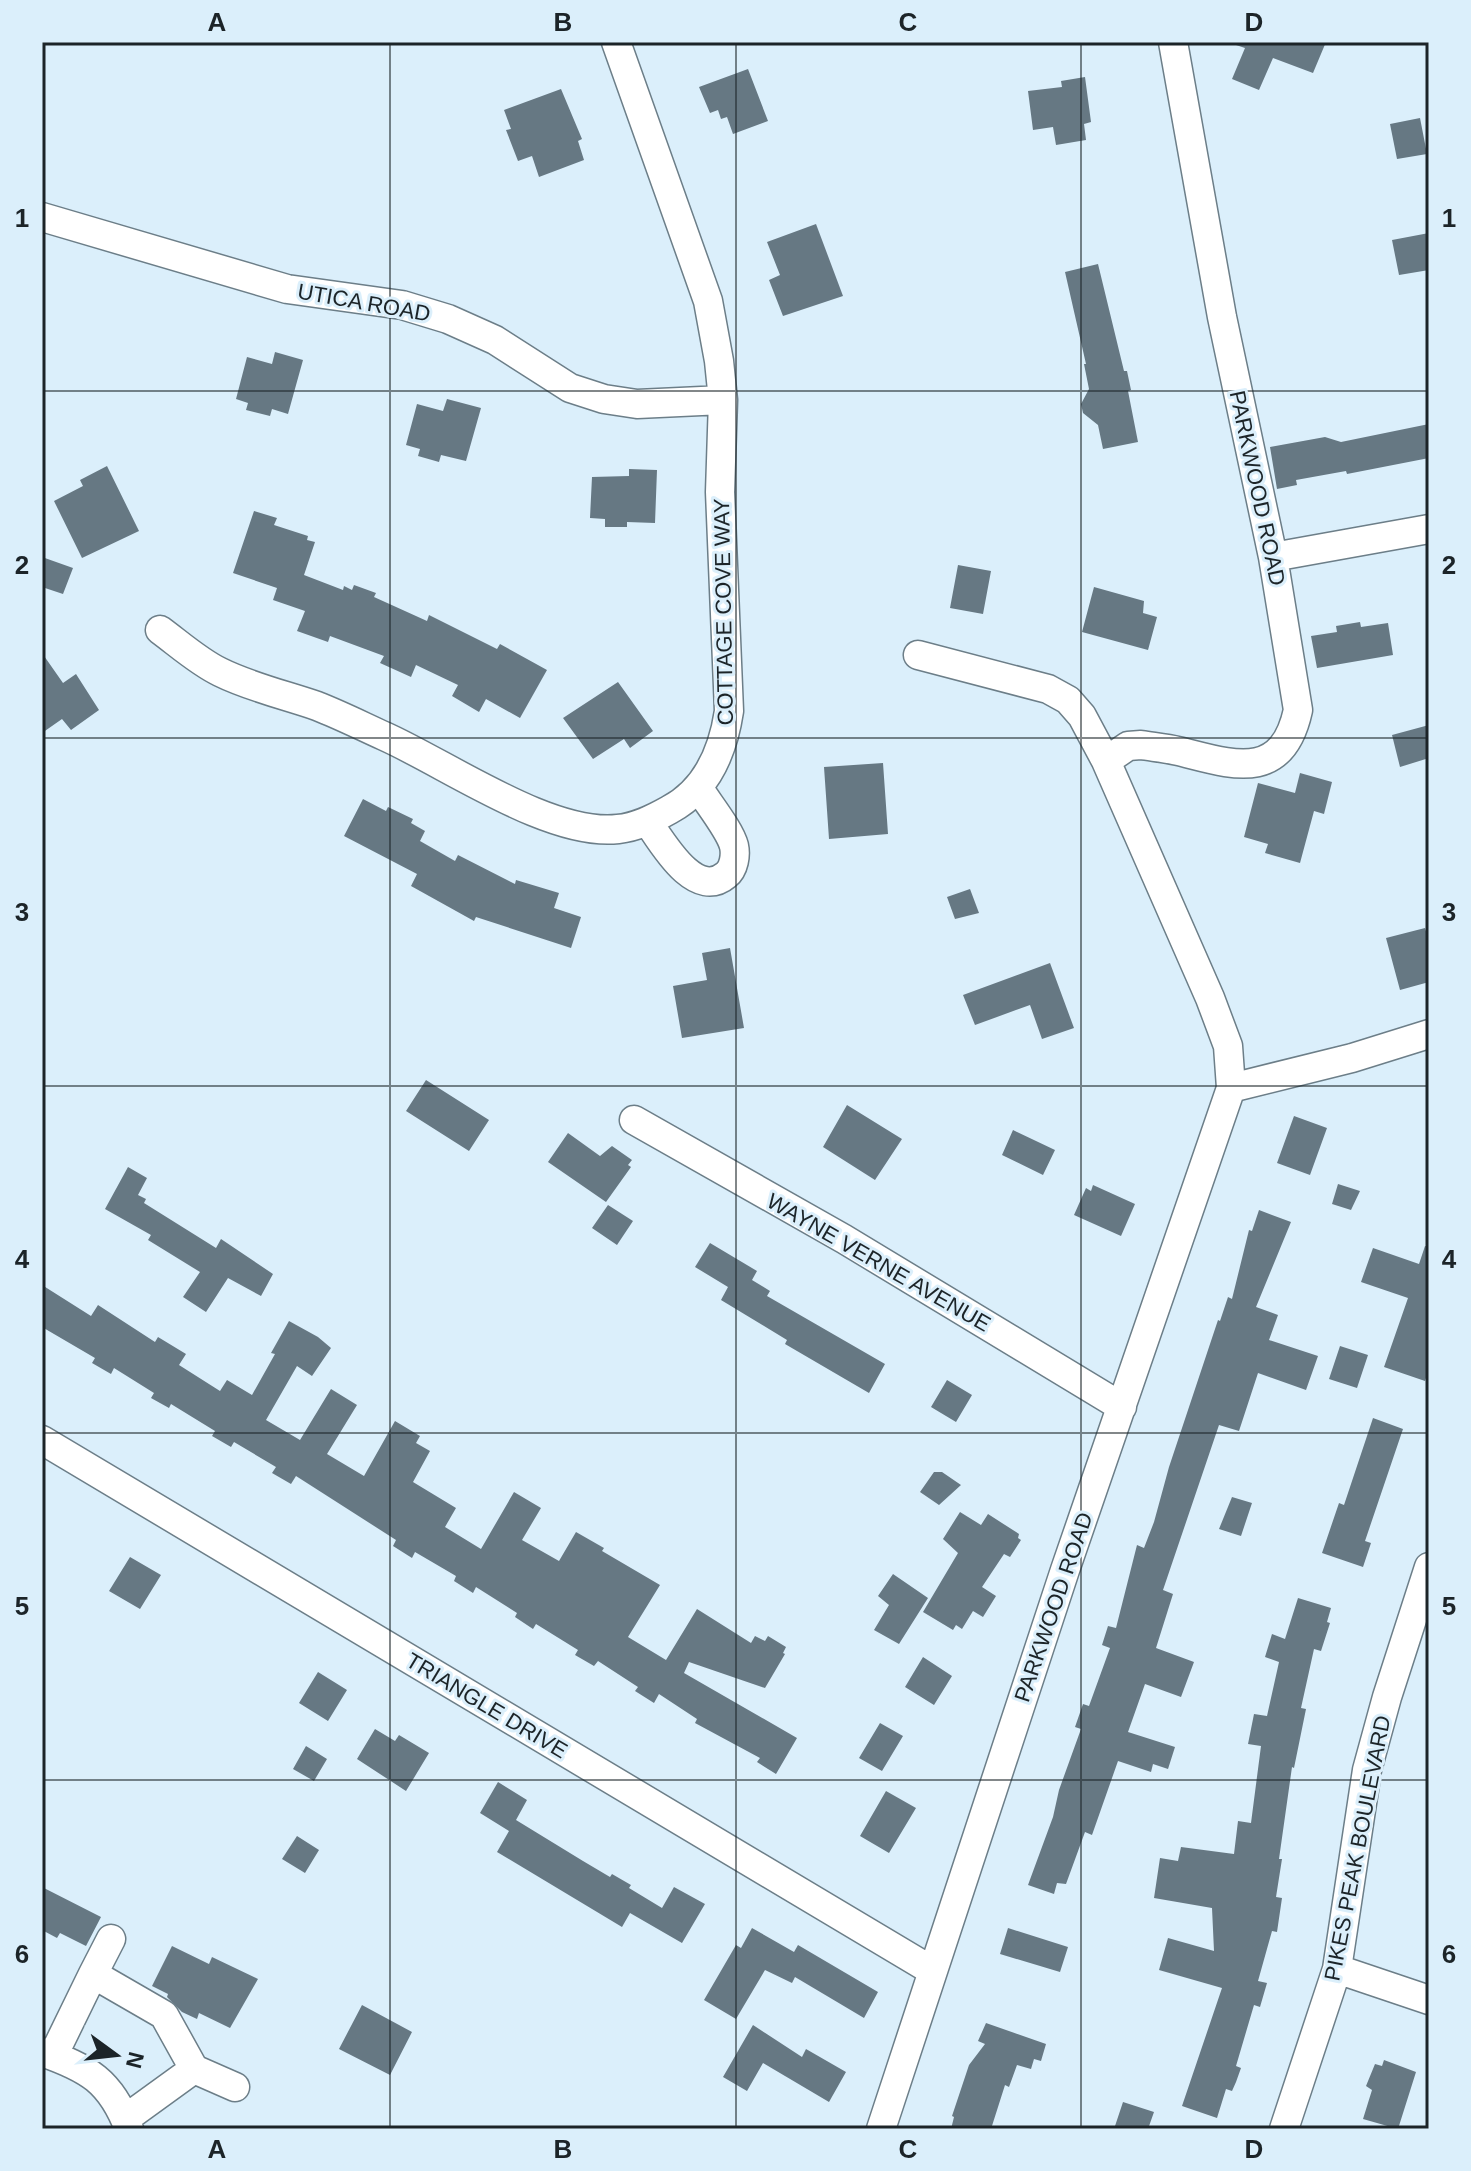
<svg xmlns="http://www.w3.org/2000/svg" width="1471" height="2171" font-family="Arial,sans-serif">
  <rect width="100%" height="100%" fill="#dbeffb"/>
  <!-- building -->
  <path fill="#667883" d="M1237,42H1326L1313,73L1273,58L1259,90L1232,79L1245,48L1236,45Z
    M748,69L768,121L733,134L727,117L721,119L718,110L710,113L699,87Z
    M1085,77L1091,122L1084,124L1086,140L1056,145L1053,127L1033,130L1028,91L1062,87L1061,81Z
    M561,89L582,139L578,141L584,160L539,177L532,156L518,161L506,130L511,129L504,110Z
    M1420,118L1427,154L1397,159L1390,124Z
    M816,224L843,296L783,316L769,280L780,275L767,242Z
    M1429,233V270L1399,275L1392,240Z
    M1098,264L1124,371H1127L1131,390L1128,391L1138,442L1103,449L1098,425L1083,413L1081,404L1089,389L1084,364H1086L1065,272Z
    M275,352L303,360L288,414L272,409L270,416L246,410L248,403L236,399L247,357L272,364Z
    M447,399L481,408L466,461L441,455L439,462L418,456L420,449L406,445L417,404L443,411Z
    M1429,424V458L1347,474L1346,471L1296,480L1297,485L1277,489L1270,447L1325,437L1341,442Z
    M107,466L139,531L82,558L54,501L83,486L80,480Z
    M629,469L657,470L655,523L627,522V527H605V519L590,518L592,477L629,476Z
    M254,511L277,518L274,525L308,536L307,540L315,542L304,575L343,590L344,586L352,590L354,585L376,593L374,597L427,621L429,615L497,649L500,644L547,670L520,718L486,699L479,712L452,696L458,685L416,665L411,677L380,663L384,656L330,636L328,642L297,631L305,611L273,600L277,588L233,573Z
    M42,557L73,568L63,594L42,587Z
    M958,565L991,571L983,614L950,608Z
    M1094,587L1144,601L1143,613L1157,617L1148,650L1082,632Z
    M1360,622L1361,627L1388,623L1393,655L1317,668L1311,636L1337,632L1336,626Z
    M42,653L63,683L76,674L99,710L71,730L62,719L42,733Z
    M618,682L653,731L630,748L624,739L593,759L563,718Z
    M1429,725V758L1400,767L1392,735Z
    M883,763L888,834L829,839L824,767Z
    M1300,773L1332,782L1324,814L1314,811L1300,863L1265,853L1268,844L1244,837L1258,783L1295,793Z
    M363,799L386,811L388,807L413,819L411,823L425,831L420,841L455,861L458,855L515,884L516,880L559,893L554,908L581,917L571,948L476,917L474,921L411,886L417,874L344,836Z
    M970,889L979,913L955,919L947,897Z
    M1425,928L1429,941V982L1400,990L1386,938Z
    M730,948L744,1028L682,1038L673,986L707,980L702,953Z
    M1050,963L1074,1028L1042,1039L1030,1005L975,1025L963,995Z
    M426,1080L489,1120L469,1151L406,1111Z
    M847,1105L902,1139L875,1180L823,1147Z
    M1294,1116L1327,1128L1310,1175L1277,1163Z
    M1013,1130L1055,1150L1043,1175L1002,1155Z
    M568,1133L600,1156L612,1146L632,1160L628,1165L631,1167L606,1202L548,1162Z
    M128,1167L147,1178L138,1195L146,1199L144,1203L216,1248L221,1239L273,1274L261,1296L228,1278L206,1312L183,1297L200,1272L148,1240L151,1235L105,1209Z
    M1338,1184L1360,1191L1351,1210L1332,1204Z
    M1093,1185L1135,1204L1121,1236L1074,1215L1086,1188L1091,1191Z
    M608,1205L633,1221L617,1245L592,1228Z
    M1259,1210L1291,1222L1256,1307L1278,1315L1269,1340L1318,1356L1306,1390L1258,1373L1239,1431L1219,1425L1163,1590L1173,1594L1156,1648L1194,1662L1181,1697L1145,1684L1128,1732L1175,1747L1168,1769L1153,1764L1151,1772L1118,1761L1092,1835L1085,1832L1066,1884L1057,1883L1054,1894L1028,1885L1053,1817L1059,1790L1081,1729L1075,1727L1083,1704L1089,1706L1110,1648L1102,1645L1108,1626L1116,1628L1137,1545L1144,1548L1154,1522L1169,1467L1218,1320L1220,1321L1228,1297L1232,1299L1249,1230L1252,1231Z
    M710,1243L757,1271L752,1280L770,1291L767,1296L885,1364L869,1393L785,1344L787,1340L721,1300L728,1287L695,1267Z
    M1425,1246L1429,1247V1369L1425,1381L1384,1367L1408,1298L1361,1282L1373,1248L1419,1264Z
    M42,1285L91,1316L98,1305L155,1342L158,1337L186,1354L179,1365L220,1391L227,1380L252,1395L275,1354L271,1353L289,1321L318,1337L331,1348L312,1376L297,1366L266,1420L300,1440L331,1389L357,1405L327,1454L364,1476L395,1421L420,1436L416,1443L430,1451L413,1482L456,1508L445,1527L481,1549L514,1492L541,1508L522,1540L559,1561L576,1532L604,1548L602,1551L660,1585L628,1637L666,1660L697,1609L751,1643L755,1636L765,1641L768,1636L786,1647L783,1653L785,1654L765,1688L689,1662L684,1673L797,1738L776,1774L757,1762L760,1758L695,1723L697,1719L659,1694L654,1703L635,1691L638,1687L598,1661L594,1666L575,1655L578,1650L536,1624L533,1629L515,1617L517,1613L476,1587L473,1593L454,1581L456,1576L415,1552L412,1558L393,1546L396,1540L296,1476L291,1484L272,1473L276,1467L234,1442L231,1447L212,1436L215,1431L171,1404L169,1408L151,1398L154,1393L114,1368L111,1374L92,1363L95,1358L42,1327Z
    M1340,1346L1368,1355L1357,1388L1329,1379Z
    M947,1380L972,1395L956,1422L931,1407Z
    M1373,1418L1403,1429L1365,1541L1371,1543L1363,1567L1322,1553L1339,1503L1344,1505Z
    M934,1472H942L961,1485L939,1505L920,1492Z
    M1232,1497L1252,1503L1241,1536L1219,1529Z
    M960,1512L981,1525L988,1514L1019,1534L1018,1538L1021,1540L1010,1557L1004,1554L982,1587L996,1596L983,1617L973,1611L962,1629L956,1625L953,1630L923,1612L958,1553L943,1539Z
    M130,1557L161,1575L140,1609L109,1591Z
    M893,1574L928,1598L899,1644L874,1630L889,1605L878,1596Z
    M1298,1598L1331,1608L1327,1622L1330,1623L1321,1651L1314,1649L1301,1708L1306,1709L1294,1768L1292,1767L1279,1859H1282L1276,1897L1282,1898L1277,1932L1272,1931L1258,1981L1267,1983L1260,2007L1254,2005L1236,2066L1241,2068L1236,2082L1232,2091L1226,2089L1217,2118L1182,2106L1222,1988L1159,1970L1168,1938L1214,1951L1212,1908L1154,1898L1160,1858L1178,1861L1181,1847L1234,1854L1238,1821L1251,1823L1261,1746L1248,1744L1254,1714L1267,1716L1279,1662L1265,1657L1272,1634L1285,1639Z
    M923,1657L952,1676L934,1705L905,1687Z
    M318,1672L347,1690L328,1721L299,1703Z
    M880,1723L903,1736L882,1771L859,1758Z
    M375,1729L395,1741L399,1735L429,1753L406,1791L357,1759Z
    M306,1746L327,1759L314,1781L293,1769Z
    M498,1782L527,1800L516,1820L583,1861L610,1877L612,1874L631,1885L629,1888L662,1908L674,1887L705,1904L682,1943L630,1913L622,1927L497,1852L509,1831L480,1813Z
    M886,1791L916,1808L889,1853L860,1836Z
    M297,1836L319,1850L305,1873L282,1859Z
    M42,1887L101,1917L86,1946L60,1933L57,1938L42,1930Z
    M752,1928L794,1952L798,1945L878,1992L864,2018L795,1977L792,1983L765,1970L736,2019L704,2000L736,1945L741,1948Z
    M1008,1928L1068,1947L1060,1972L1000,1954Z
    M172,1946L209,1964L212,1957L258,1979L230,2028L199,2013L197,2019L182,2012L167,1997L168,1994L152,1986Z
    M362,2005L412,2032L390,2075L339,2049Z
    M986,2023L1046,2044L1041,2061L1034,2059L1031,2069L1017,2065L1009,2087L1005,2085L991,2129H951L954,2117L952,2116L969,2065L985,2044L978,2041Z
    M753,2025L802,2057L806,2049L846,2072L829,2102L763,2063L747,2091L723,2077Z
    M1384,2060L1416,2072L1398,2129L1363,2119L1372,2090L1366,2086L1375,2064L1382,2066Z
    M1123,2102L1154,2112L1148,2129H1114Z"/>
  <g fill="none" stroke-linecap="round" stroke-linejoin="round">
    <!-- minor casing -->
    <g stroke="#6c7e88" stroke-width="31">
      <path id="minor" d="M42,217L287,289L402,305L448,319L495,340L570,388L604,399L637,404L723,400
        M1273,557L1429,529
        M160,630C179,644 199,662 220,672C250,687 285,695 317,706C340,715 362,726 384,736C447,764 550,837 618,829C637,827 653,819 669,810C707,790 723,751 729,711L720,492L723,400L719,361L708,301L616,42
        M1106,761L1128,746L1141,745C1153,747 1166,748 1178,751C1231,764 1282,784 1298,710L1273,557L1222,317L1173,42
        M648,822C662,842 695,901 726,875C734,869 736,855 734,846C730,830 707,802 698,787
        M1231,1088L1352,1058L1429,1034
        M634,1120L844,1239L1122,1407
        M42,1440L931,1970
        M1337,1969L1429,2000
        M93,1974L111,1939
        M42,2052C88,2068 111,2081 129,2129
        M53,2056L93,1974L164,2015L194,2069L235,2087
        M125,2119L194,2069
        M881,2129L1065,1570L1231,1088L1228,1046L1210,998L1106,761L1082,716L1068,700L1048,689L918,655
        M1284,2129L1337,1969L1367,1770L1387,1697L1429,1567"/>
    </g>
    <!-- minor -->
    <use href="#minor" stroke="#fff" stroke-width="28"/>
  </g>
  <!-- grid -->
  <path fill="none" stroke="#1c2428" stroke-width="2" stroke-opacity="0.55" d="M390,42V2129M736,42V2129M1081,42V2129M42,391H1429M42,738H1429M42,1086H1429M42,1433H1429M42,1780H1429"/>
  <g text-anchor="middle" stroke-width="6" stroke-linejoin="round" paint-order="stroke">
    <!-- street labels -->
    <g font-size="22" fill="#1c2428" stroke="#dbeffb">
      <text transform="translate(364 302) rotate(10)" y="8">UTICA ROAD</text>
      <text transform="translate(1258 488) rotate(78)" y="8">PARKWOOD ROAD</text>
      <text transform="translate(723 612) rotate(-91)" y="8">COTTAGE COVE WAY</text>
      <text transform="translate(879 1262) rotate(30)" y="8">WAYNE VERNE AVENUE</text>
      <text transform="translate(1053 1607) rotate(-71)" y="8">PARKWOOD ROAD</text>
      <text transform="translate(487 1705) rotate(31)" y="8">TRIANGLE DRIVE</text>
      <text transform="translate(1357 1848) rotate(-79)" y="8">PIKES PEAK BOULEVARD</text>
    </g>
  </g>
  <!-- border -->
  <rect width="1471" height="2171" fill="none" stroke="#dbeffb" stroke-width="88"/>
  <!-- north arrow -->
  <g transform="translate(116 2055) rotate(105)" stroke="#dbeffb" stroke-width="6" paint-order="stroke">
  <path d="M0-6L14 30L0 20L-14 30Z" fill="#1c2428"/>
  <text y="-12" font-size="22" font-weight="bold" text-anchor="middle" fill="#1c2428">N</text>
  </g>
  <rect x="44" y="44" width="1383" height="2083" fill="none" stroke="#1c2428" stroke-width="3"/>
  <g font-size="26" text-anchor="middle" font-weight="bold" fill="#1c2428">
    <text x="217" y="31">A</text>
    <text x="563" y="31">B</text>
    <text x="908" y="31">C</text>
    <text x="1254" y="31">D</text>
    <text x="22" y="227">1</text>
    <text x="1449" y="227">1</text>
    <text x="22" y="574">2</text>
    <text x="1449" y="574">2</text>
    <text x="22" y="921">3</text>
    <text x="1449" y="921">3</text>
    <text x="22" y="1268">4</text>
    <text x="1449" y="1268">4</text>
    <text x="22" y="1615">5</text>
    <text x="1449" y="1615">5</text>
    <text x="22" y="1963">6</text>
    <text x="1449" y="1963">6</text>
    <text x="217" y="2158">A</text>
    <text x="563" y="2158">B</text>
    <text x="908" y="2158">C</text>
    <text x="1254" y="2158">D</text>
  </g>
</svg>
